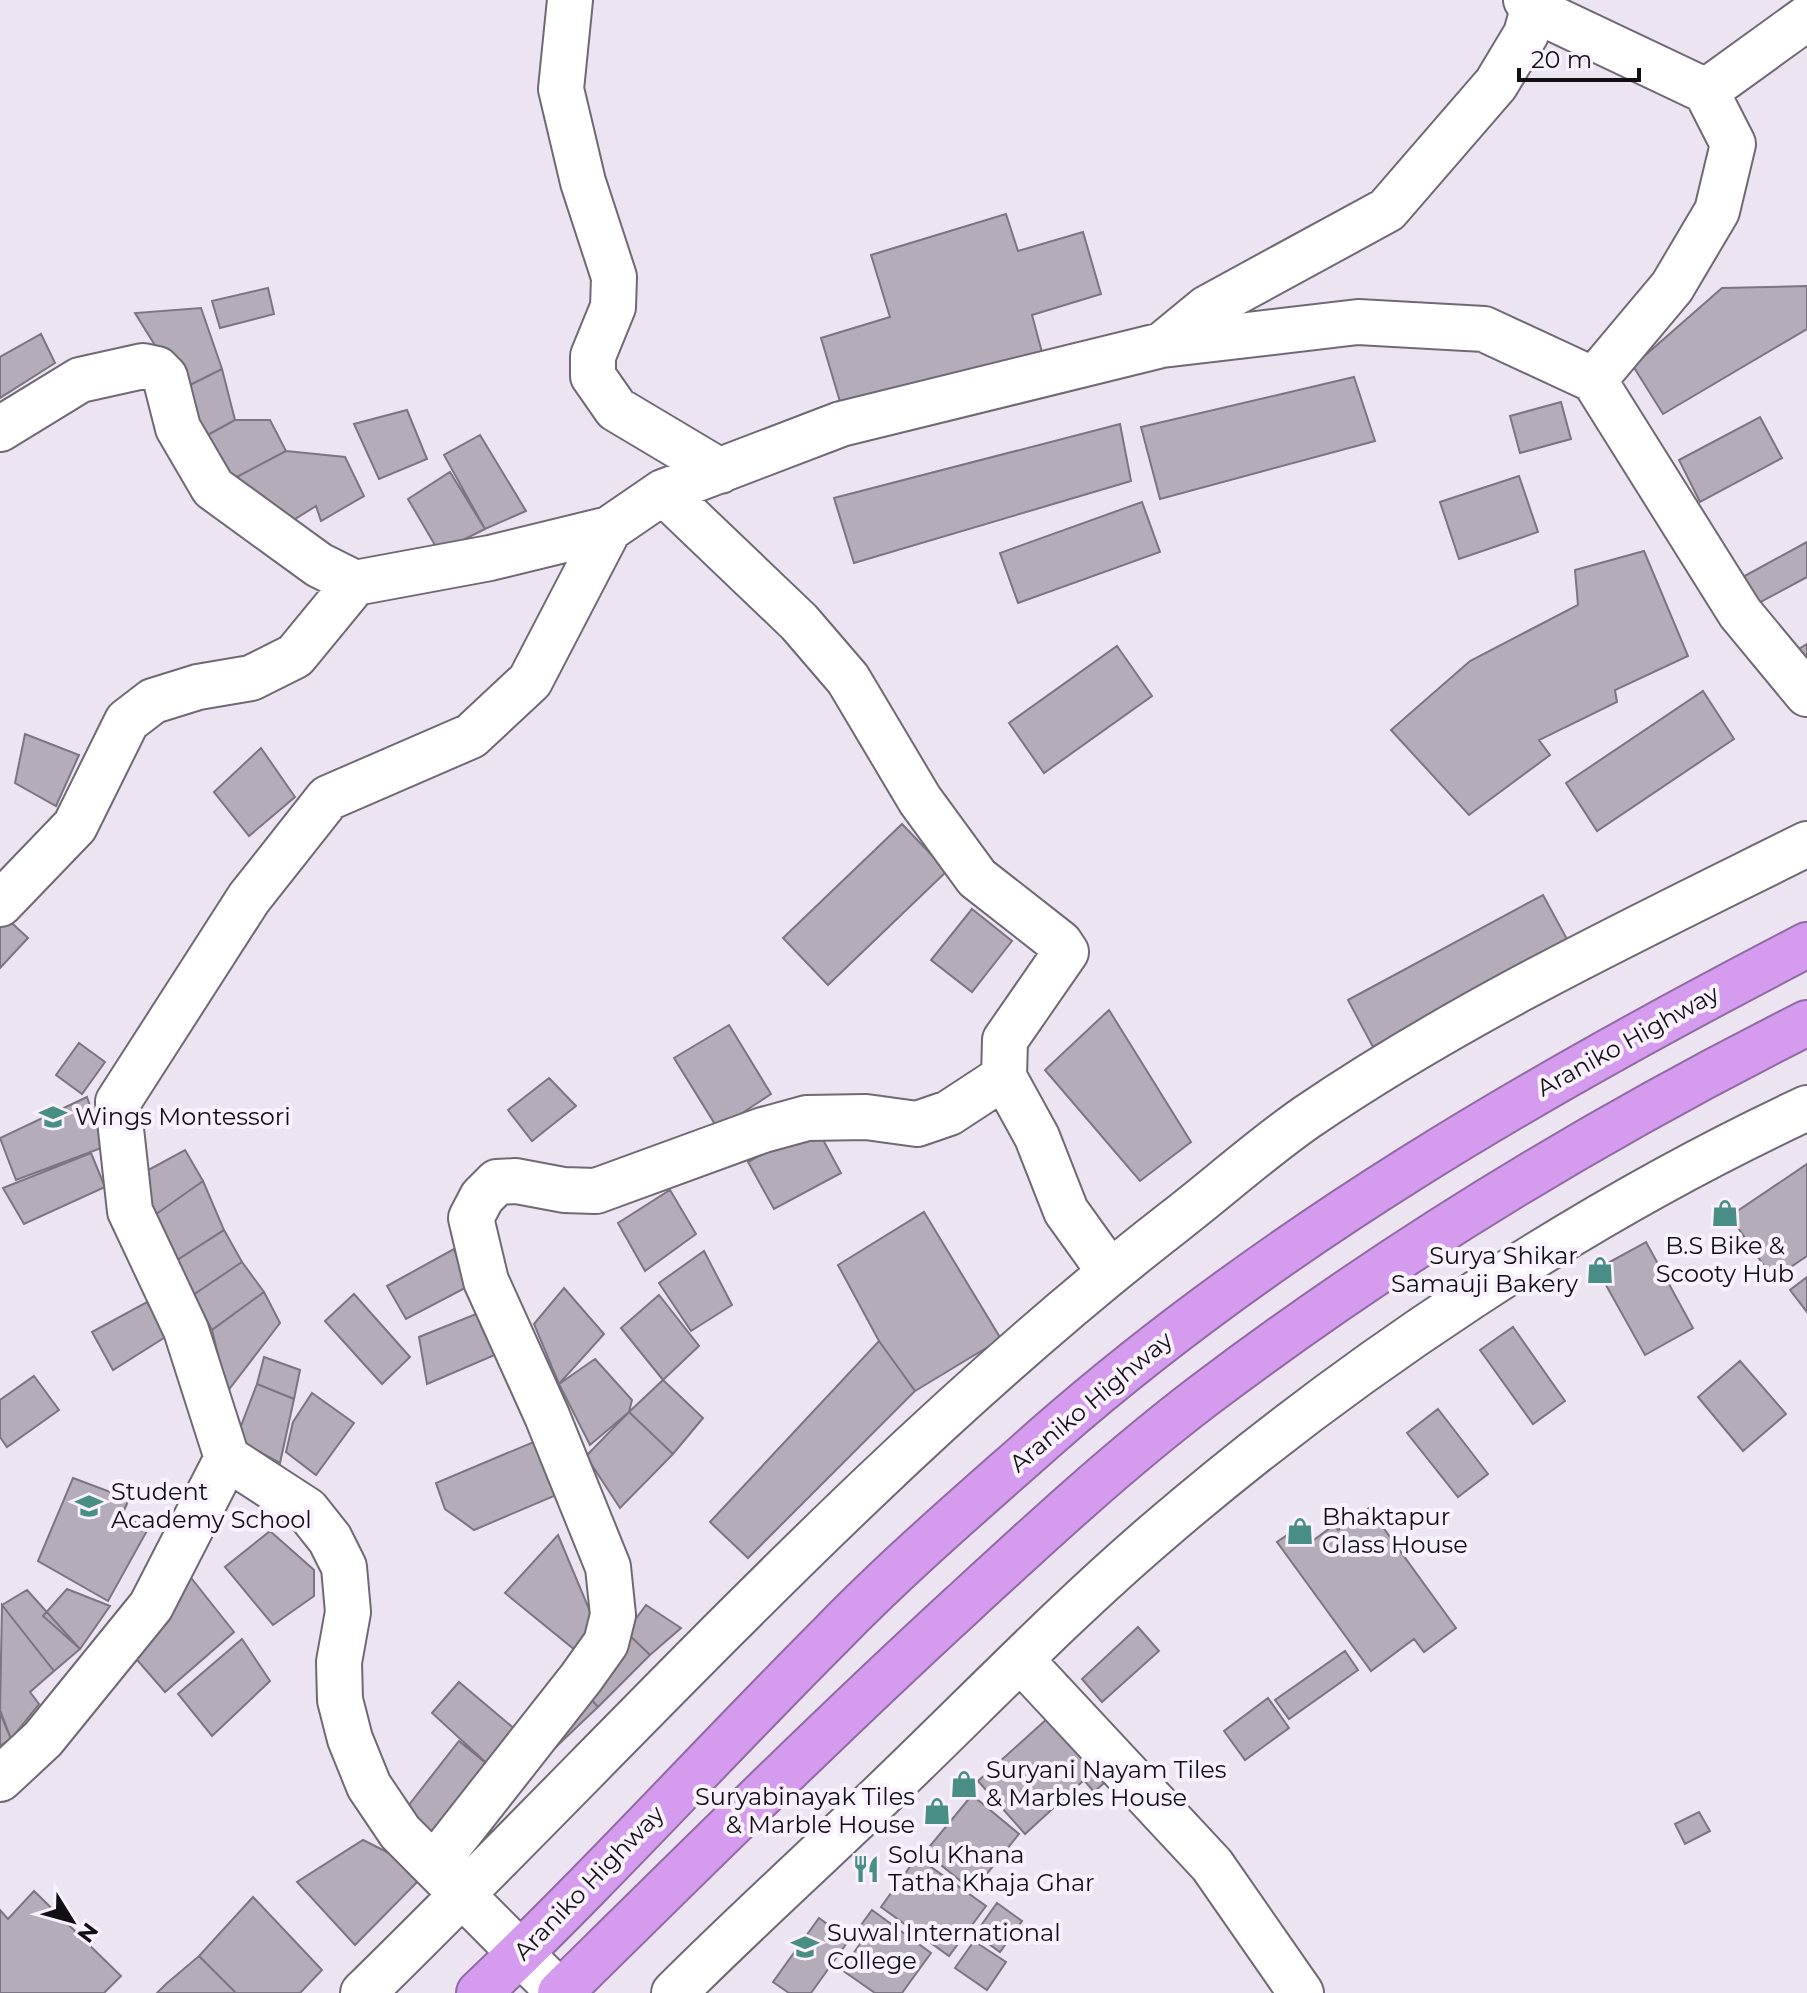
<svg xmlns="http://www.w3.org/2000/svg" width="1807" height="1993" font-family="Montserrat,sans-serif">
  <rect width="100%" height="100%" fill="#ede4f1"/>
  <!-- building -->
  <path fill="#b5acb9" stroke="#7c7480" stroke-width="2" d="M1006,214L1018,251L1083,232L1101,294L1032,315L1043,356L844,415L821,338L890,317L871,255Z
    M1807,286V329L1663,414L1633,366L1722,288Z
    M268,288L274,314L220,328L212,301Z
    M201,308L222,369L182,389L135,313Z
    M41,334L55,363L0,398V357Z
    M222,369L235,420L204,437L182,389Z
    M1354,377L1375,441L1160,499L1141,427Z
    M1561,402L1571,439L1520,453L1510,416Z
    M407,410L427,459L379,479L354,424Z
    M1760,417L1782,458L1700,502L1679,460Z
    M235,420H270L286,451L231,480L204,437Z
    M1120,424L1131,481L854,563L834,498Z
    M480,435L526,511L485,529L444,455Z
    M286,451L345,457L364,496L321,521L316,506L279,529L231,480Z
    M450,472L485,529L439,552L408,499Z
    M1519,476L1538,532L1459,559L1440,502Z
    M1142,502L1160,552L1018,603L1000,553Z
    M1807,542V577L1755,605L1741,578Z
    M1644,551L1688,656L1615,690L1617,702L1539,740L1550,755L1469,815L1391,730L1470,661L1578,605L1575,570Z
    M1807,644V668L1797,650Z
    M1117,646L1152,696L1044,773L1009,723Z
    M1703,691L1734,739L1597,831L1566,783Z
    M25,734L79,755L56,806L15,783Z
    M261,748L295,797L249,836L214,792Z
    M902,824L947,871L828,985L783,938Z
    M1543,895L1568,941L1373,1047L1348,1000Z
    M972,909L1012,941L972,992L931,960Z
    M1,913L28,938L0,968V914Z
    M1109,1010L1191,1142L1140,1181L1045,1070Z
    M729,1025L771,1094L718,1129L674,1058Z
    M79,1043L105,1062L82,1094L56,1075Z
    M549,1078L576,1106L532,1141L508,1110Z
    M87,1097L104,1147L16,1180L0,1138Z
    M815,1125L841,1173L774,1209L748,1162Z
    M185,1150L203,1181L152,1217L139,1175Z
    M91,1153L105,1187L24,1224L3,1188Z
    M1807,1164V1256L1773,1279L1730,1216Z
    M203,1181L224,1230L174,1262L152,1217Z
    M670,1190L696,1234L645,1271L618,1223Z
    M924,1212L1001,1339L915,1391L879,1341L838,1265Z
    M224,1230L242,1262L193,1295L174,1262Z
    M1646,1242L1693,1328L1645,1355L1597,1269Z
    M454,1249L467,1287L406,1319L387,1286Z
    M704,1251L732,1305L691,1331L659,1283Z
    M242,1262L264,1292L212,1330L193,1295Z
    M1807,1277V1312L1790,1290Z
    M564,1288L604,1334L559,1384L534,1324Z
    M264,1292L280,1323L227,1392L212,1330Z
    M354,1294L410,1357L382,1384L325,1321Z
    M659,1295L699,1346L663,1380L621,1328Z
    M147,1302L167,1336L113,1370L92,1332Z
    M481,1312L497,1354L427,1384L419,1337Z
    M1513,1327L1565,1401L1533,1424L1480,1350Z
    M879,1341L915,1391L748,1558L710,1522Z
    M264,1357L300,1370L294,1399L257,1384Z
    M595,1359L632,1400L629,1412L590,1445L559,1384Z
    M1740,1361L1786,1414L1743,1451L1698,1397Z
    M34,1376L59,1410L7,1447L0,1437V1400Z
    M663,1380L703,1418L673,1454L629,1412Z
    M257,1384L294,1399L280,1463L236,1439Z
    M312,1393L354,1423L316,1475L286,1452L293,1422Z
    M1438,1409L1488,1474L1458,1497L1407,1433Z
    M629,1412L673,1454L620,1508L586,1456Z
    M548,1436L568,1490L474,1530L445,1509L436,1483Z
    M73,1478L129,1499L122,1515L148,1529L108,1601L38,1561Z
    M1369,1508L1456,1628L1424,1652L1414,1639L1371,1671L1277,1542L1296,1529L1307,1545L1334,1525L1338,1530Z
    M270,1531L314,1570V1596L273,1625L225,1567Z
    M558,1535L602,1640L586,1659L505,1593Z
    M188,1574L234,1632L165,1692L125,1646Z
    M67,1589L110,1606L80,1649L43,1616Z
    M27,1590L80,1649L54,1671L2,1605Z
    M2,1605L54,1671L30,1692L39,1704L11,1739L0,1710Z
    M646,1605L681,1628L650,1655L626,1632Z
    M1138,1627L1159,1651L1102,1702L1082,1679Z
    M626,1632L650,1655L598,1707L581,1688Z
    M242,1639L270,1681L212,1736L178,1694Z
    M1345,1651L1358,1670L1289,1719L1275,1700Z
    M459,1682L516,1730L493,1769L432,1713Z
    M581,1688L598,1707L538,1764Z
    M1268,1698L1289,1728L1245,1760L1224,1731Z
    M1058,1709L1115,1773L1094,1792L1084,1780L1025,1834L978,1781Z
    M0,1713L11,1739L0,1746Z
    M459,1741L493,1769L436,1845L401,1815Z
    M972,1795L1019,1834L973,1891L925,1852Z
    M1699,1812L1710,1831L1685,1844L1675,1824Z
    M363,1840L427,1872L355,1945L297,1882Z
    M917,1857L986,1906L949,1956L881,1907Z
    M34,1891L121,1976L104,1993H0V1910L8,1919Z
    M253,1897L322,1970L300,1993H236L199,1956Z
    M997,1903L1022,1921L1000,1952L975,1934Z
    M872,1910L931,1953L902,1993H875L842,1970L864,1938L856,1932Z
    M819,1918L849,1940L811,1993H789L773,1982Z
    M974,1941L1006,1962L987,1990L955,1968Z
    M199,1956L236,1993H157L166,1984Z"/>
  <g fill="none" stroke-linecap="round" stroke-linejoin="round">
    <!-- minor casing -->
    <g stroke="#706874" stroke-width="48">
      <path id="minor" d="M570,0L561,89L583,182L614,277L613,307L593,356V376L616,409L720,471
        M1526,0L1533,9L1706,91L1733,144L1717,211L1672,287L1594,380
        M1706,91L1807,18
        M1162,345L1207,308L1387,210L1496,84L1526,34L1533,9
        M0,429L80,380L143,366L157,369L165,377L178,428L213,488L319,565L355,583
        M663,492L799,622L848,679L920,800L977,878L1060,943L1066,952L1005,1040L1004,1077L1037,1137L1066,1211L1109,1271
        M0,904L75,826L127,721L153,701L198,687L251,678L295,656L355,583L490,558L609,529L663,492L841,424L1162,345L1358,322L1484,329L1594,380L1740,613L1807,694
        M227,1458L307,1510L330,1539L344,1567L348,1612L339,1662L340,1700L350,1739L369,1786L400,1832L560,1993
        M1021,1660L1212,1865L1301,1993
        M0,1779L43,1739L151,1606L227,1458L186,1330L130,1211L118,1102L249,898L328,798L471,736L530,681L609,529
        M434,1865L581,1678L606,1643L613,1615L608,1567L547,1416L486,1281L471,1218L482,1197L497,1182L516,1181L564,1190L596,1191L763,1130L807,1118L866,1117L917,1124L949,1113L1004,1077
        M363,1993C629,1733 880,1450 1175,1221C1219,1187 1261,1149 1307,1117C1464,1010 1638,928 1807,844
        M674,1993C748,1919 825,1850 900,1777C985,1695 1068,1609 1158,1532C1347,1369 1581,1213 1807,1108"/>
    </g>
    <!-- highway casing -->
    <g stroke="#906aa2" stroke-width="48">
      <path id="highway" d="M479,1993C601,1877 714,1752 833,1633C900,1564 975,1500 1047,1436C1275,1236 1539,1084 1807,945
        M560,1993C693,1862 825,1731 962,1605C1040,1533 1119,1460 1203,1396C1392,1253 1596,1129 1807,1023"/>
    </g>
    <!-- minor -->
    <use href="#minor" stroke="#fff" stroke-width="44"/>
    <!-- highway -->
    <use href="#highway" stroke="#d49bee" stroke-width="44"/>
  </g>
  <!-- icons -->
  <defs>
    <g id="school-bare" transform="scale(2.16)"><path d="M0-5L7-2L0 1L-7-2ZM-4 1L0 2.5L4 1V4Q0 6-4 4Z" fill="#498e85" stroke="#faf1ff" stroke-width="2.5" paint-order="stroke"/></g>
    <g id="shop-bare" transform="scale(2.16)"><path d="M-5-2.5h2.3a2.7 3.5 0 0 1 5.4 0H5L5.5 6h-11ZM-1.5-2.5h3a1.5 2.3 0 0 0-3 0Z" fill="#498e85" stroke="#faf1ff" stroke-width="2.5" paint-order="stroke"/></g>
    <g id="restaurant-bare" transform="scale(2.16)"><path d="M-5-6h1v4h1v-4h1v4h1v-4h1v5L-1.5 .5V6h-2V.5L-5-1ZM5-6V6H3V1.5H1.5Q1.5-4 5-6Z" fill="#498e85" stroke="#faf1ff" stroke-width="2.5" paint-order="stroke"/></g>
    <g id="university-bare" transform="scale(2.16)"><path d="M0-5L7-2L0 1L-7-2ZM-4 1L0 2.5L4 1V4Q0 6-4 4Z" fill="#498e85" stroke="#faf1ff" stroke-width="2.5" paint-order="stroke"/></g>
  </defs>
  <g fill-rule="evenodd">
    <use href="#school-bare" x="53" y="1117"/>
    <use href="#shop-bare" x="1725" y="1213"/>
    <use href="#shop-bare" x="1600" y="1270"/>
    <use href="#school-bare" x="89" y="1506"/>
    <use href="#shop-bare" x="1300" y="1531"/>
    <use href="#shop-bare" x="964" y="1784"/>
    <use href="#shop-bare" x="937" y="1811"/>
    <use href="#restaurant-bare" x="866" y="1869"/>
    <use href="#university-bare" x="805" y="1947"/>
  </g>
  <g text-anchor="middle" stroke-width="8" stroke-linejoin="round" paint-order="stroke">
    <!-- street labels -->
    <g font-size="24" fill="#131015" stroke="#faf1ff">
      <text transform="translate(1628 1041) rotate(-29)" y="8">Araniko Highway</text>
      <text transform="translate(1091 1402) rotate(-40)" y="8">Araniko Highway</text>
      <text transform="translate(589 1883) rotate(-46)" y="8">Araniko Highway</text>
    </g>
    <!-- poi labels -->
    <g font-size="24" fill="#131015" stroke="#faf1ff" text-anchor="start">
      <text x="75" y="1125">Wings Montessori</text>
      <text x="1725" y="1254" text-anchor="middle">B.S Bike &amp;<tspan x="1725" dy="28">Scooty Hub</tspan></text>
      <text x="1578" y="1264" text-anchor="end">Surya Shikar<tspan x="1578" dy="28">Samauji Bakery</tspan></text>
      <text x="111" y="1500">Student<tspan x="111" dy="28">Academy School</tspan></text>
      <text x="1322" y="1525">Bhaktapur<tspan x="1322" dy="28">Glass House</tspan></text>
      <text x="986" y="1778">Suryani Nayam Tiles<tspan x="986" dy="28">&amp; Marbles House</tspan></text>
      <text x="915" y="1805" text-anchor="end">Suryabinayak Tiles<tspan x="915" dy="28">&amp; Marble House</tspan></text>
      <text x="888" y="1863">Solu Khana<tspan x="888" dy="28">Tatha Khaja Ghar</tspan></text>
      <text x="827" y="1941">Suwal International<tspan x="827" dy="28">College</tspan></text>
    </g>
  </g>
  <!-- north arrow -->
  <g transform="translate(72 1921) rotate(127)" stroke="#faf1ff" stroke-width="6" paint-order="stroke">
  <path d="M0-6L14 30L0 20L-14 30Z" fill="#131015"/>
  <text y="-12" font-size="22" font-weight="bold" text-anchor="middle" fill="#131015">N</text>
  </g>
  <!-- scale -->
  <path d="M1519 68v12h120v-12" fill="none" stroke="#131015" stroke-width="4"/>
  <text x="1531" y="68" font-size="24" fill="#131015" stroke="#faf1ff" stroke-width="6" paint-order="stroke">20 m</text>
</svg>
